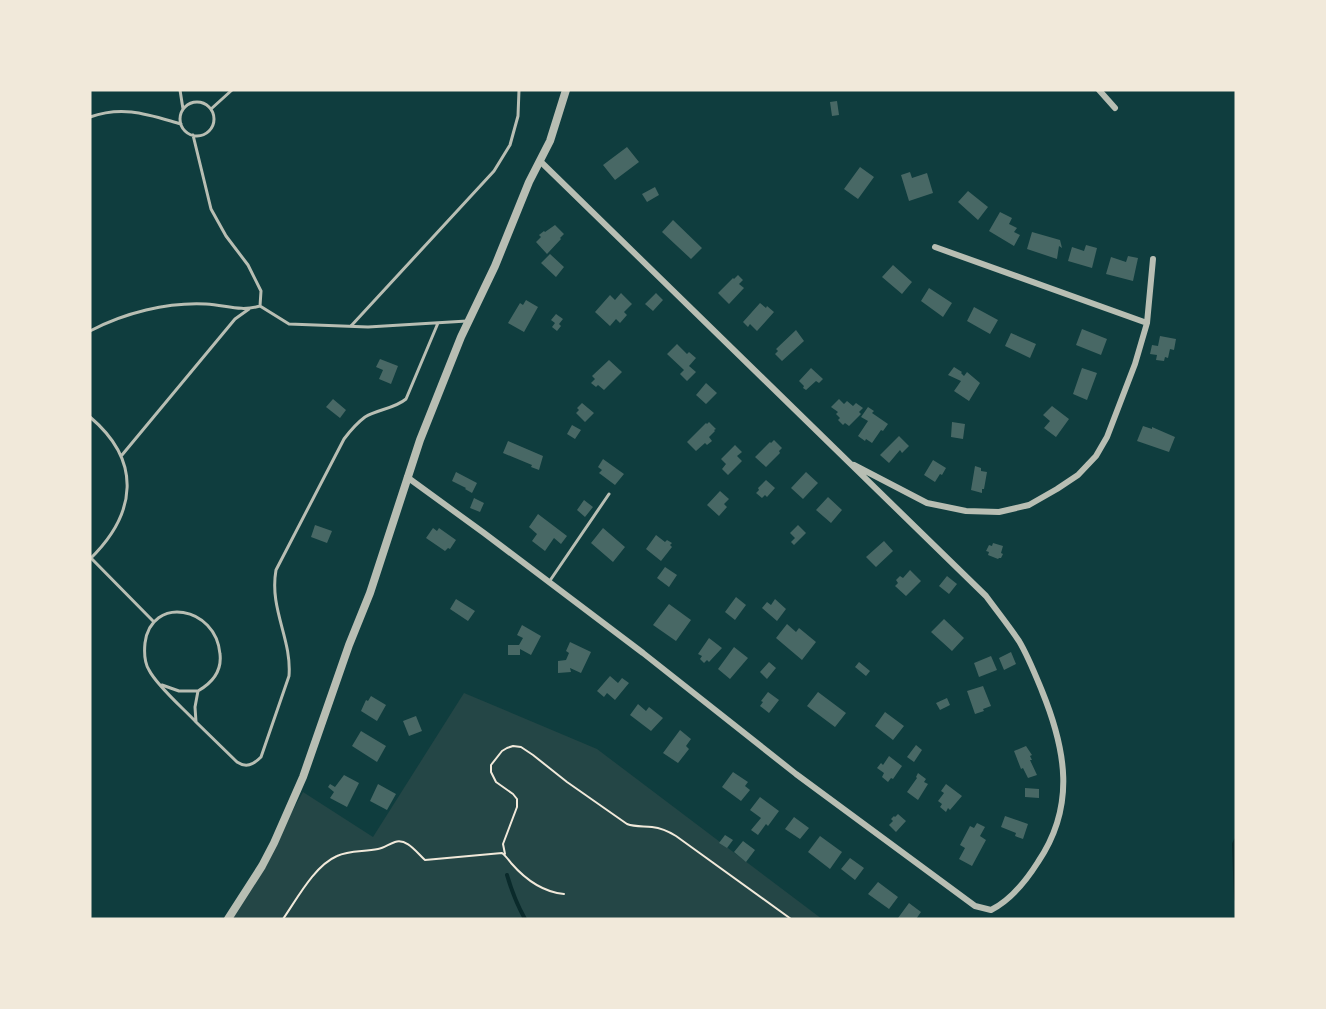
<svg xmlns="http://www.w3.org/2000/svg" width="1326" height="1009" font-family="Karla,sans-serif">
  <rect width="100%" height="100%" fill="#0f3d3e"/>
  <!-- green -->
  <path fill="#244646" d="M464,693L597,749L822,919H229L255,878L303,792L373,837Z"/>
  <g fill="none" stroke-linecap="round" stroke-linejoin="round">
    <!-- stream -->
    <path stroke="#0a2a2b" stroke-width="4" d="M1236,840L1234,844L1236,899
      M507,875C512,892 516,903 525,919"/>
  </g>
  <!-- building -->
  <path fill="#486865" d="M837,101L839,115L832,116L830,102Z
    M627,147L639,162L615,180L603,165Z
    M860,167L874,177L858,199L844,189Z
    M910,172L912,178L927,173L933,193L909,201L901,175Z
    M655,187L659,195L647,202L642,194Z
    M968,191L988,207L978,220L958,202Z
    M1000,212L1012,218L1009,224L1017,228L1014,232L1020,235L1014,246L989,231Z
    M673,220L702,248L691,259L662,232Z
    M555,225L564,234L560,238L561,239L547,254L536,242L541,237L539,235L544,231L545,232Z
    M1032,232L1060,240L1062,248L1059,246L1057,259L1027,249Z
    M1086,245L1097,248L1092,268L1068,261L1072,247L1084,251Z
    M550,254L564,267L556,277L541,263Z
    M1128,256L1138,258L1133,281L1106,274L1111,257L1126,262Z
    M893,265L912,282L902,294L882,277Z
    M738,275L743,280L739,284L744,288L729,304L718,293L733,278L734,279Z
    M929,288L952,303L943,317L921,301Z
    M621,293L632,304L624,312L627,315L620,323L616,319L610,326L595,312L610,295L615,300Z
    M656,293L663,300L653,311L645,304Z
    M526,300L538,307L524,332L508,323L520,303L523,305Z
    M760,303L766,308L767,306L774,312L757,331L750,324L748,327L743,322Z
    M974,307L998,320L990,334L967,321Z
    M556,314L563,319L559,324L561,326L557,331L552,327L555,323L551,320Z
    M1082,329L1107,339L1101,355L1076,345Z
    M796,330L804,341L782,361L775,354L778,351L776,349Z
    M1011,333L1036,344L1030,358L1005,346Z
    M1160,336L1176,339L1174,350L1170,349L1168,358L1165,357L1164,361L1156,360L1157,355L1150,354L1152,345L1158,346Z
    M677,344L687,354L689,352L696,358L689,366L696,372L687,381L680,374L684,370L667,354Z
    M380,359L398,366L391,384L379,379L383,370L376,367Z
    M609,360L622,372L604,390L598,385L596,387L591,383L595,379L592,376Z
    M954,367L962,372L961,373L964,376L967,372L980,383L969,401L954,391L961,381L948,375Z
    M811,368L823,379L819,383L816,381L806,390L803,388L804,386L799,381Z
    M1082,368L1097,373L1087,400L1073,394Z
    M706,383L717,393L706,404L696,395Z
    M333,399L346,410L340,418L326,407Z
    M839,399L844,404L847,401L853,406L856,403L863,408L859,412L861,414L849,426L845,423L843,425L838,420L840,418L836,414L838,412L831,407Z
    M582,403L594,413L585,422L576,413L579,410L577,408Z
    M1052,406L1069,419L1056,437L1044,428L1050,421L1043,415Z
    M868,407L874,411L872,413L888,424L883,431L881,430L872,443L866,439L865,441L858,436L868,421L861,417Z
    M709,422L716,429L714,430L715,431L709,437L712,441L707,445L705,443L696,451L687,442L706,423L707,424Z
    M952,422L965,424L963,439L951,437Z
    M572,425L581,430L575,439L567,434Z
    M1143,426L1152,429V427L1175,437L1169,452L1137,441Z
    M899,436L909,446L902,453L900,450L889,463L880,455Z
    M774,440L782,448L779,451L780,453L766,467L755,457L770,442L771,443Z
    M508,441L543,456L539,470L531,467L532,465L503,453Z
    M735,445L742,452L737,456L742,461L728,475L722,469L726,464L721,459Z
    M603,459L624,474L615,485L599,473L602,470L598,467Z
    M933,460L946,468L942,475L940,474L935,482L924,475Z
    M975,466L981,468V471L987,472L984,489H982V493L971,490Z
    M456,472L477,483L472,493L465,489L466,488L452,481Z
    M806,472L818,483L803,499L791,488Z
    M766,480L775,488L767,497L765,495L762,498L756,493L759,490L758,488Z
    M720,491L729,499L724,504L727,507L719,516L707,505Z
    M828,497L842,510L831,523L816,510Z
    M474,498L484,503L480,512L470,508Z
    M584,500L593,507L585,517L577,510Z
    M538,514L567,536L561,544L554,538L545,551L532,541L537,534L529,527Z
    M315,525L332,531L327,543L311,537Z
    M798,525L806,533L794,545L791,542L795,538L790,533Z
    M433,528L437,531L439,528L456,540L450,549L448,548L445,551L426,538Z
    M603,528L625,547L613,562L591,543Z
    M656,535L665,542L667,540L672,543L670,545L672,547L661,561L646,549Z
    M884,541L893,551L876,567L866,557Z
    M993,543L1003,546L1001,553L1003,554L1001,558H999L998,559L988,555L989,552L986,551L989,545L992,546Z
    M665,567L677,575L669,587L657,578Z
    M910,570L921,581L906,596L895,586L898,583L896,580L900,576L903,578Z
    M947,576L957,584L949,594L939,586Z
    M736,597L746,605L735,620L725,612Z
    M456,599L475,611L468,621L450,609Z
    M775,599L786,609L777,621L762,608L767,602L771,605Z
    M669,604L691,620L676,641L653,625Z
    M944,619L964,638L952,651L931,632Z
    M787,624L796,632L799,628L816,642L802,660L776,638Z
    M522,625L541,636L531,655L520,649V655H508V645H519L523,638L517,635Z
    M709,638L722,648L709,662L707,660L704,663L700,659L702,656L698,654Z
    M570,642L591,652L581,673L570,668L571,672L558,673V661L566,660L569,653L566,651Z
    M734,647L748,658L730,679L718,669Z
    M1011,652L1016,664L1004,670L999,658Z
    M991,656L997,670L979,677L974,663Z
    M769,662L776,668L767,679L760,672Z
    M859,662L870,671L866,676L855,667Z
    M610,676L618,683L622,678L629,683L615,700L607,693L604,697L597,691Z
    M983,686L991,706L983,709L984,711L975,714L967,691Z
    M768,692L779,700L769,713L760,706L763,702L761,701Z
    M818,692L846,713L835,727L807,706Z
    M371,696L386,705L377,721L361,711L366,700L368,701Z
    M947,698L950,705L940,710L936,703Z
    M638,704L646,711L649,707L663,718L651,731L630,715Z
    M885,712L904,726L893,740L875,726Z
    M416,716L422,731L409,736L403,721Z
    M680,730L691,739L686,746L689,749L678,763L663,753Z
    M361,731L386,746L377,762L352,746Z
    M916,745L922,750L914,762L907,757Z
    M1026,746L1032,755L1030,756L1032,760H1030L1037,775L1028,778L1023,768L1021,769L1014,751Z
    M889,756L902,766L893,779L891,778L888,782L882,777L884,773L877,768L881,763L883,765Z
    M733,772L748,782L745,786L750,790L741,801L722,787Z
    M918,773L926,779L924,782L928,784L918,800L907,792L917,778L916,777Z
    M344,775L359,783L347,807L330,798L334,792L328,787L330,784L335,787Z
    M378,784L396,794L387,810L370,801Z
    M946,784L962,796L950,810L948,808L946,812L940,807L942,804L938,801L944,793L941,791Z
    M1025,788L1039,789V798L1025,797Z
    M760,797L779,811L768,826L766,824L758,835L751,830L761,818L750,810Z
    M898,814L906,821L896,832L889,825L893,821L891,819L894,816L895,817Z
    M1005,816L1028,824L1023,839L1015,836L1016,833L1001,827Z
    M794,817L809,828L800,839L785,829Z
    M977,823L985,827L980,836L986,840L972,866L959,859L965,848L960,845L970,826L974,828Z
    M725,835L733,840L727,848L719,843Z
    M820,836L842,852L830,869L808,852Z
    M743,841L755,850L746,862L734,852Z
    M850,858L864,868L855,880L841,869Z
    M878,882L898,897L889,909L868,894Z
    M909,903L921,912L916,919H900L898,918Z"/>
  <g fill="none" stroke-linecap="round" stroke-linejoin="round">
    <!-- path -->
    <path stroke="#f1e9da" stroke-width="2" d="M505,854L503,844L517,807V799L513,794L496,782L491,772V765L502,751L507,748L513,746L521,747L533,755L567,782L627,824C635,827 643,826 652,827C661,828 668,831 676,836L791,919
      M283,919C297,899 314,866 337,856C349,850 364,852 378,849C384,848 389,844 395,842C407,838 417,853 425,860L502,853C506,856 508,859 511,863C525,879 542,892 564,894"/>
    <!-- service -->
    <path stroke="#b8beb3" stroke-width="3" d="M180,90L183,109
      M180 119a17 17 0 1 1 34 0a17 17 0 1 1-34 0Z
      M211,109L232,90
      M90,117C124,105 149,115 181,124
      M193,135L211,209L226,236L248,265L261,291L260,306L289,324L368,327L467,321
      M351,326L494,171L510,145L518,116L519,90
      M90,331C124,313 167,302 206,304C226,305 240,312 260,306
      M90,417C142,461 137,513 90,559
      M122,455L235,319L249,309
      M90,557L154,622
      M549,582L609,494
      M162,685L179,691H198
      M196,722C183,708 157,686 149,670C144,662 144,653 145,643C151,595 216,606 220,654C222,671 212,683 198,691L195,707L196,722L237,762C246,768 253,765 261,757L289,676C292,639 269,609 276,570L344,439C350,431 357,423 365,417C378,409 394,409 406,399L438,323"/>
    <!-- minor -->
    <path stroke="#b8beb3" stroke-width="6" d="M1099,90L1115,108
      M935,247L1147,323
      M854,465L927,503L966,511L999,512L1029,505L1057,489L1078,475L1096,456L1107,437L1135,364L1147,323L1153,259
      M407,477L484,533L643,653L796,774L975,906L991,910C1011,900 1026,881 1038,862C1076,806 1066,750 1042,691C1035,674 1028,656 1019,641C1009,626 997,611 986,596L540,161"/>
    <!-- tertiary -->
    <path stroke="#b8beb3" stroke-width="8" d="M228,919L262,866L274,843L303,777L349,645L370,593L420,440L461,337L495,266L529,182L550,141L566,90"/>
  </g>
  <!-- border -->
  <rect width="1326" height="1009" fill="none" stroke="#f1e9da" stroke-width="183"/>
</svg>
